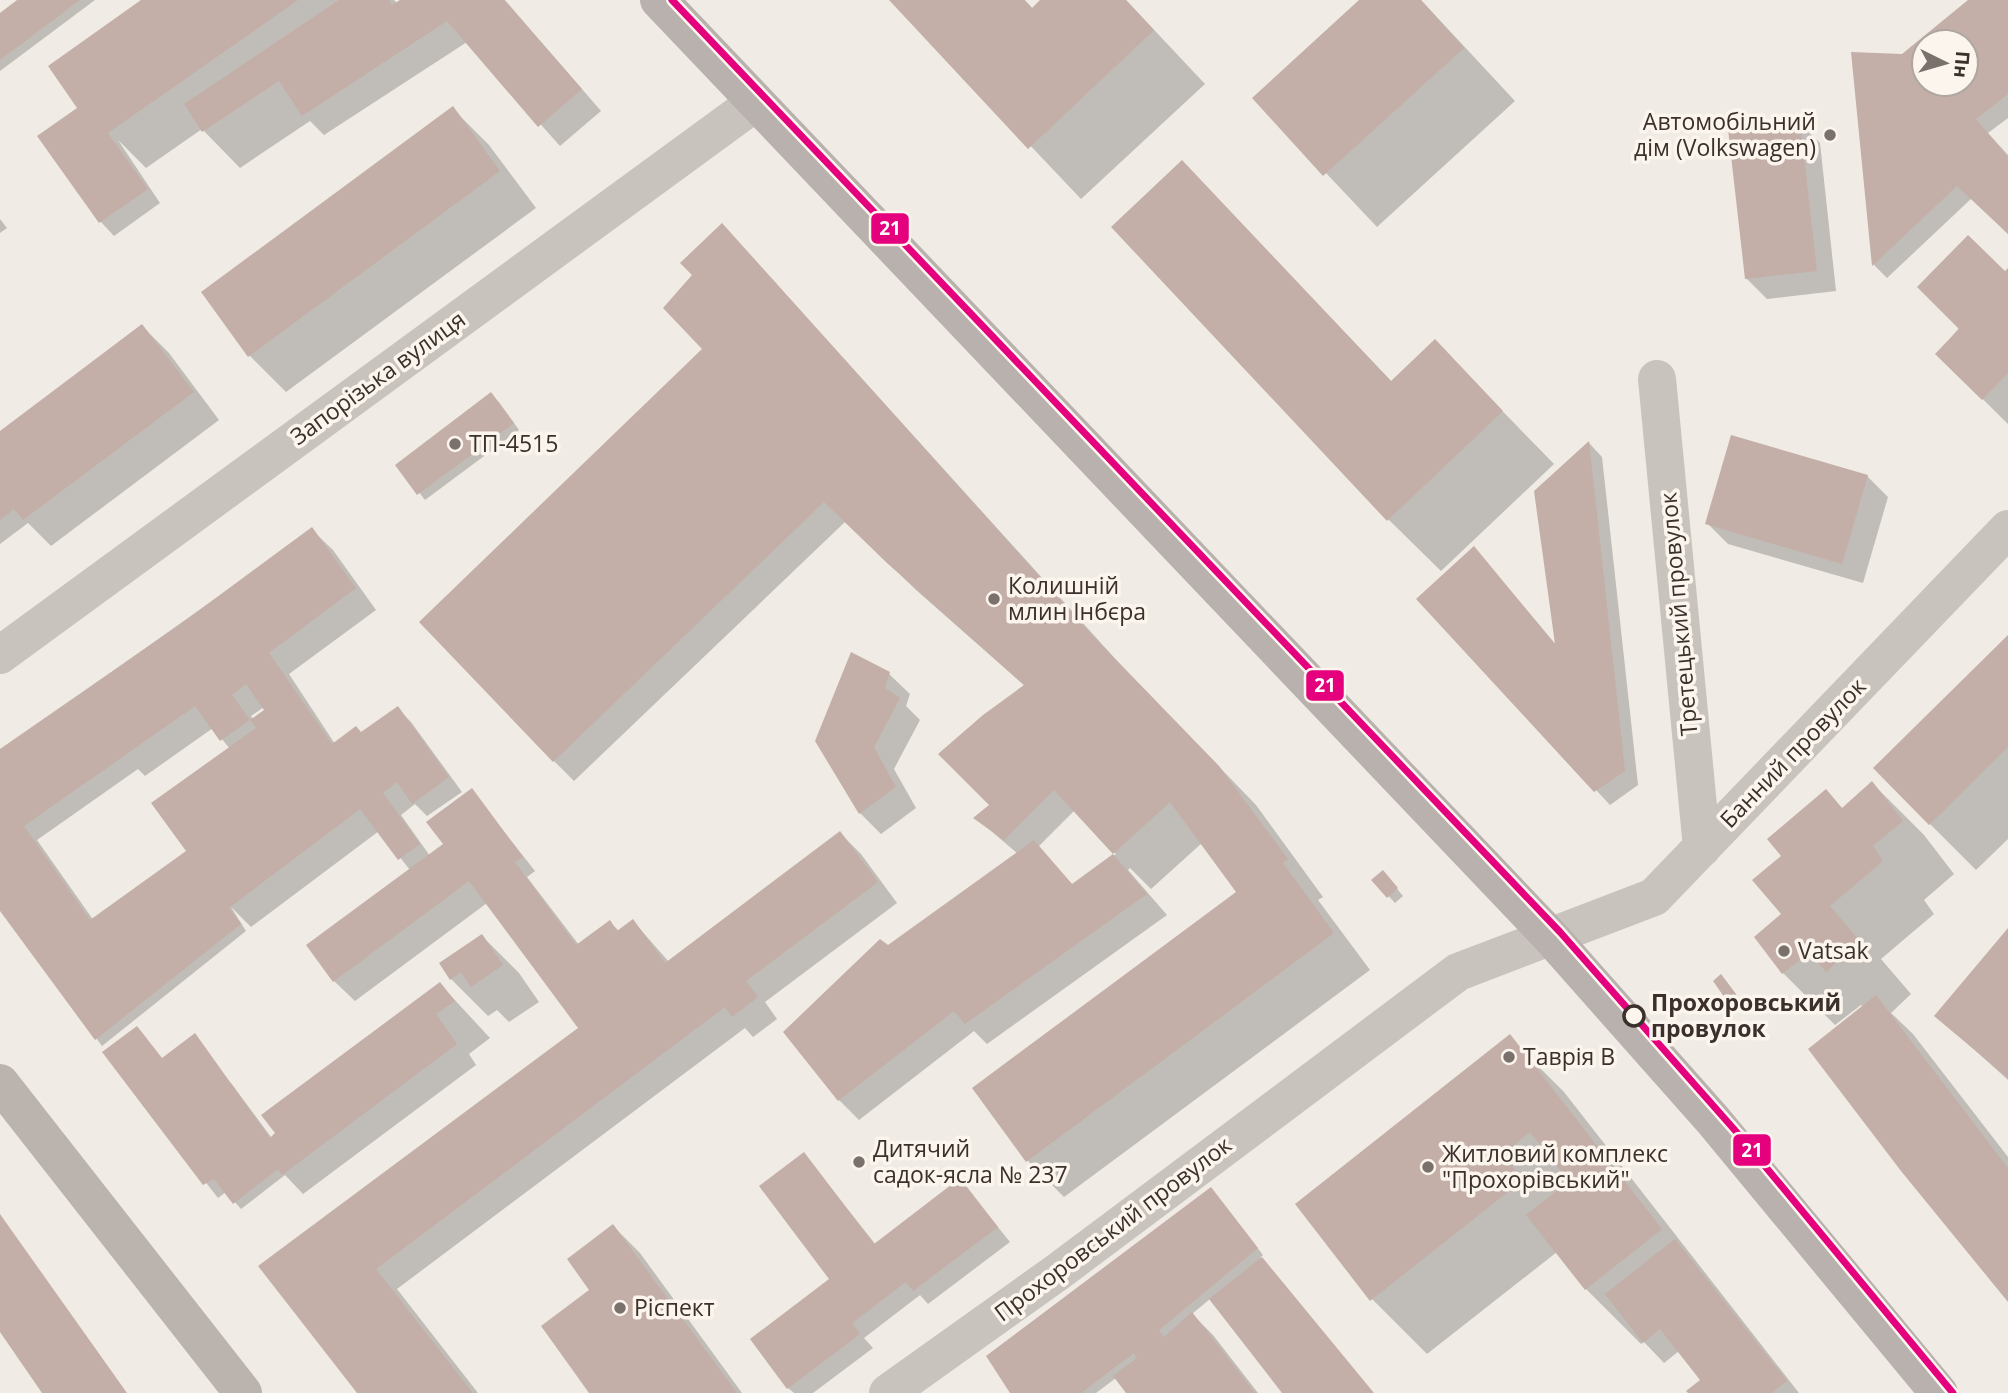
<svg xmlns="http://www.w3.org/2000/svg" width="2008" height="1393" font-family="'Open Sans',sans-serif">
  <rect width="100%" height="100%" fill="#f0ebe5"/>
  <!-- shadow -->
  <path fill="#0003" fill-rule="evenodd" d="M20,0H95L0,71V15Z
    M144,0H394L398,4L405,0H505L601,111L560,146L467,42L324,135L310,121L240,168L202,129L146,168L118,140L160,203L114,236L101,222L40,136L79,108Z
    M892,0H1025L1033,9L1043,0H1126L1205,84L1081,199Z
    M1362,0H1421L1515,101L1377,227L1255,98Z
    M1971,0H2008V118L1988,133L2008,155V234L1972,198L1887,278L1874,265L1853,54L1903,56ZM1924,42H1966V84H1924Z
    M452,108L489,145L536,208L286,392L249,355Z
    M1799,123L1820,143L1836,291L1767,299L1746,278Z
    M1182,162L1392,382L1435,342L1554,464L1441,571L1388,519Z
    M0,219L7,228L0,233Z
    M742,246L1119,663L1256,805L1323,897L1318,900L1370,970L1064,1197L1027,1160L1239,892L1202,843L1151,889L1130,868L1128,870L1167,915L987,1044L974,1031L859,1120L839,1100L888,947L1018,854L976,818L991,805L1025,686L916,590L846,521L574,781L554,761ZM1075,810L1116,854L1073,885L1038,847Z
    M2008,270V424L1937,354Z
    M142,326L169,353L219,420L51,546L28,523L0,544V433Z
    M498,401L519,430L425,500L398,465Z
    M1589,443L1602,457L1638,785L1610,805L1419,599L1474,548L1557,646Z
    M1867,476L1888,497L1863,583L1728,544L1707,523Z
    M312,530L333,550L376,610L289,674L335,744L362,734L397,708L411,722L462,792L427,816L415,804L401,815L430,856L445,845L472,791L535,871L527,877L579,945L610,922L619,931L633,921L669,962L840,833L861,854L897,903L765,1002L777,1019L753,1037L745,1028L397,1289L478,1393H359L261,1266L580,1029L487,903L355,1001L334,981L410,870L379,831L251,927L231,907L246,931L102,1046L0,908V751ZM264,707L267,711L254,720L251,716ZM213,728L230,749L185,854L94,921L37,840L138,769L145,776Z
    M2008,637V839L1976,870L1930,824Z
    M889,674L910,694L906,706L920,720L894,769L916,808L881,834L860,813L817,741Z
    M1872,783L1924,835L1954,874L1924,900L1934,914L1881,959L1911,994L1891,1013L1913,1034L2008,1157V1299L1864,1007L1861,1005L1835,1025L1783,973V856L1826,792L1843,809Z
    M1389,879L1403,896L1395,903L1374,880Z
    M2008,931V1080L1937,1016Z
    M482,936L519,973L539,1002L509,1022L497,1010L488,1016L451,979Z
    M1727,983L1741,1001L1735,1006L1729,1000Z
    M440,984L490,1038L469,1054L476,1065L303,1194L285,1175L241,1209L226,1192L218,1198L153,1115L162,1060L231,1083L271,1137Z
    M1509,1037L1564,1092L1799,1393H1690L1702,1381L1679,1351L1664,1363L1644,1342L1641,1344L1586,1289L1557,1252L1427,1354L1372,1299Z
    M804,1154L876,1245L960,1180L1010,1242L928,1304L920,1295L864,1338L873,1348L813,1393H794L788,1388L832,1279Z
    M1217,1196L1263,1255L1260,1258L1373,1393H1285L1211,1298L1192,1314L1213,1335L1258,1393H1128L1116,1378L1096,1393H1012Z
    M613,1226L640,1253L742,1393H592V1290Z"/>
  <!-- building -->
  <path fill="#c3afa7" fill-rule="evenodd" d="M17,0H80L0,60V13Z
    M141,0H298L108,133L148,189L99,223L37,136L77,108L48,66Z
    M339,0H389L392,5L400,0H504L582,89L538,127L447,21L302,116L279,81L202,132L184,104Z
    M889,0H1024L1032,8L1040,0H1126L1154,30L1028,149Z
    M1359,0H1421L1464,48L1323,176L1252,98Z
    M1968,0H2008V94L1976,119L2008,157V234L1957,186L1872,266L1851,52L1902,54ZM1924,42H1966V84H1924Z
    M453,106L500,171L248,357L201,292Z
    M1800,121L1817,271L1745,279L1728,129Z
    M1182,160L1391,381L1435,339L1503,411L1387,521L1111,227Z
    M722,223L1093,636L1219,766L1288,859L1283,863L1334,933L1026,1162L972,1088L1236,892L1170,802L1113,854L1054,790L1004,840L973,818L989,805L938,754L983,715L1024,685L887,563L824,502L553,762L419,622L702,349L663,308L692,275L680,263Z
    M1968,235L2005,271L2008,268V373L1982,400L1935,354L1959,329L1917,287Z
    M142,324L194,392L23,520L14,509L0,520V431Z
    M491,392L514,423L417,495L395,465Z
    M1731,435L1868,475L1842,564L1705,524Z
    M1589,441L1625,771L1594,792L1416,599L1474,546L1555,644L1534,491Z
    M312,527L356,588L269,653L332,744L356,726L361,732L398,706L449,777L412,804L397,782L383,793L420,844L398,860L360,809L229,908L241,924L95,1040L0,911V749L182,623ZM246,684L264,710L250,720L232,695ZM195,706L220,741L250,720L256,728L151,803L186,851L90,920L24,826Z
    M2008,635V747L1929,825L1873,768Z
    M851,652L890,672L885,688L900,698L874,747L896,787L859,814L815,741Z
    M1872,781L1903,821L1873,846L1883,861L1830,906L1860,941L1826,972L1810,952L1782,974L1754,937L1781,914L1752,880L1781,856L1767,839L1826,789L1842,808Z
    M472,788L523,857L515,862L576,945L610,920L617,931L633,919L665,963L840,831L878,882L746,981L758,997L732,1017L725,1007L376,1269L473,1393H357L258,1266L578,1028L469,881L333,982L306,945L443,844L426,822Z
    M1034,840L1072,884L1113,854L1147,894L965,1024L954,1011L838,1101L783,1032L880,939L888,945Z
    M1383,870L1398,888L1387,898L1371,880Z
    M2008,928V1078L1934,1016Z
    M482,934L503,965L471,987L461,972L450,980L439,963Z
    M1721,974L1736,994L1727,1001L1713,981Z
    M440,982L455,1001L436,1014L457,1044L282,1175L278,1169L233,1204L214,1179L203,1185L102,1052L137,1026L162,1058L195,1033L270,1138L275,1133L261,1115Z
    M1876,995L2008,1168V1302L1901,1171L1808,1049Z
    M1510,1034L1662,1229L1585,1290L1526,1215L1569,1181L1530,1132L1503,1154L1523,1180L1370,1301L1295,1204Z
    M804,1152L874,1244L960,1178L998,1227L913,1291L906,1282L852,1323L860,1334L787,1389L750,1339L829,1279L759,1186Z
    M1211,1187L1258,1248L1159,1330L1164,1337L1192,1312L1255,1393H1126L1113,1376L1137,1358L1134,1353L1081,1393H1010L986,1356Z
    M0,1214L12,1231L127,1393H42L0,1332Z
    M613,1224L737,1393H589L541,1326L589,1290L567,1259Z
    M1675,1239L1787,1381L1771,1393H1688L1686,1391L1700,1380L1660,1329L1643,1343L1605,1294Z
    M1262,1257L1374,1393H1282L1209,1299Z"/>
  <g fill="none" stroke-linecap="round" stroke-linejoin="round">
    <!-- street -->
    <path stroke="#c9c3be" stroke-width="38" d="M1657,379L1702,848
      M0,655L756,102
      M888,1393L1059,1271L1458,972L1654,897L2008,529"/>
    <!-- secondary -->
    <path stroke="#bab3ae" stroke-width="38" d="M0,1083L243,1393"/>
    <!-- primary -->
    <path stroke="#b8b1ad" stroke-width="38" d="M659,0L1550,936L1713,1120L1939,1393"/>
    <!-- tram-1 casing -->
    <g stroke="#fbf5ee" stroke-width="12">
      <path id="tram-1" d="M672,0L1560,932L1740,1136L1953,1393"/>
    </g>
    <!-- tram-1 -->
    <use href="#tram-1" stroke="#e5007d" stroke-width="7"/>
  </g>
  <!-- markers -->
  <g fill="#7a716c" stroke="#fbf5ee" stroke-width="2.5">
    <circle cx="1830" cy="135" r="7"/>
    <circle cx="455" cy="444" r="7"/>
    <circle cx="994" cy="599" r="7"/>
    <circle cx="1784" cy="951" r="7"/>
    <circle cx="1509" cy="1057" r="7"/>
    <circle cx="859" cy="1162" r="7"/>
    <circle cx="1428" cy="1167" r="7"/>
    <circle cx="620" cy="1308" r="7"/>
  </g>
  <circle fill="#fbf5ee" stroke="#3b302b" stroke-width="3.5" cx="1634" cy="1016" r="10"/>
  <g text-anchor="middle" stroke-width="7" stroke-linejoin="round" paint-order="stroke">
    <!-- poi labels -->
    <g font-size="23" fill="#3b302b" stroke="#fbf5ee" text-anchor="start">
      <text x="1816" y="130" text-anchor="end">Автомобільний<tspan x="1816" dy="26">дім (Volkswagen)</tspan></text>
      <text x="469" y="452">ТП-4515</text>
      <text x="1008" y="594">Колишній<tspan x="1008" dy="26">млин Інбєра</tspan></text>
      <text x="1798" y="959">Vatsak</text>
      <text x="1523" y="1065">Таврія В</text>
      <text x="873" y="1157">Дитячий<tspan x="873" dy="26">садок-ясла № 237</tspan></text>
      <text x="1442" y="1162">Житловий комплекс<tspan x="1442" dy="26">"Прохорівський"</tspan></text>
      <text x="634" y="1316">Ріспект</text>
    </g>
    <!-- street labels -->
    <g font-size="23" fill="#3b302b" stroke="#fbf5ee">
      <text transform="translate(378 378) rotate(-36)" y="8">Запорізька вулиця</text>
      <text transform="translate(1679 614) rotate(-95)" y="8">Третецький провулок</text>
      <text transform="translate(1793 753) rotate(-46)" y="8">Банний провулок</text>
      <text transform="translate(1113 1229) rotate(-37)" y="8">Прохоровський провулок</text>
    </g>
    <!-- stop labels -->
    <g font-size="23" font-weight="bold" fill="#3b302b" stroke="#fbf5ee" text-anchor="start">
      <text x="1651" y="1011">Прохоровський<tspan x="1651" dy="26">провулок</tspan></text>
    </g>
  </g>
  <g stroke="#fbf5ee" stroke-width="2.5">
    <rect x="870" y="212" width="40" height="33" rx="7" fill="#e5007d"/>
    <rect x="1305" y="669" width="40" height="33" rx="7" fill="#e5007d"/>
    <rect x="1732" y="1133" width="40" height="34" rx="7" fill="#e5007d"/>
  </g>
  <g font-size="19" text-anchor="middle" font-weight="bold" fill="#fff">
    <text x="890" y="235">21</text>
    <text x="1325" y="692">21</text>
    <text x="1752" y="1157">21</text>
  </g>
  <!-- north arrow -->
  <g transform="translate(1945 63) rotate(95)"><circle r="33" fill="#fbf5ee" stroke="#aea6a0" stroke-width="2"/>
  <path d="M0-5L12 26L0 18L-12 26Z" fill="#7a716c"/>
  <text y="-10" font-size="19" font-weight="bold" text-anchor="middle" fill="#3b302b">Пн</text>
  </g>
</svg>
